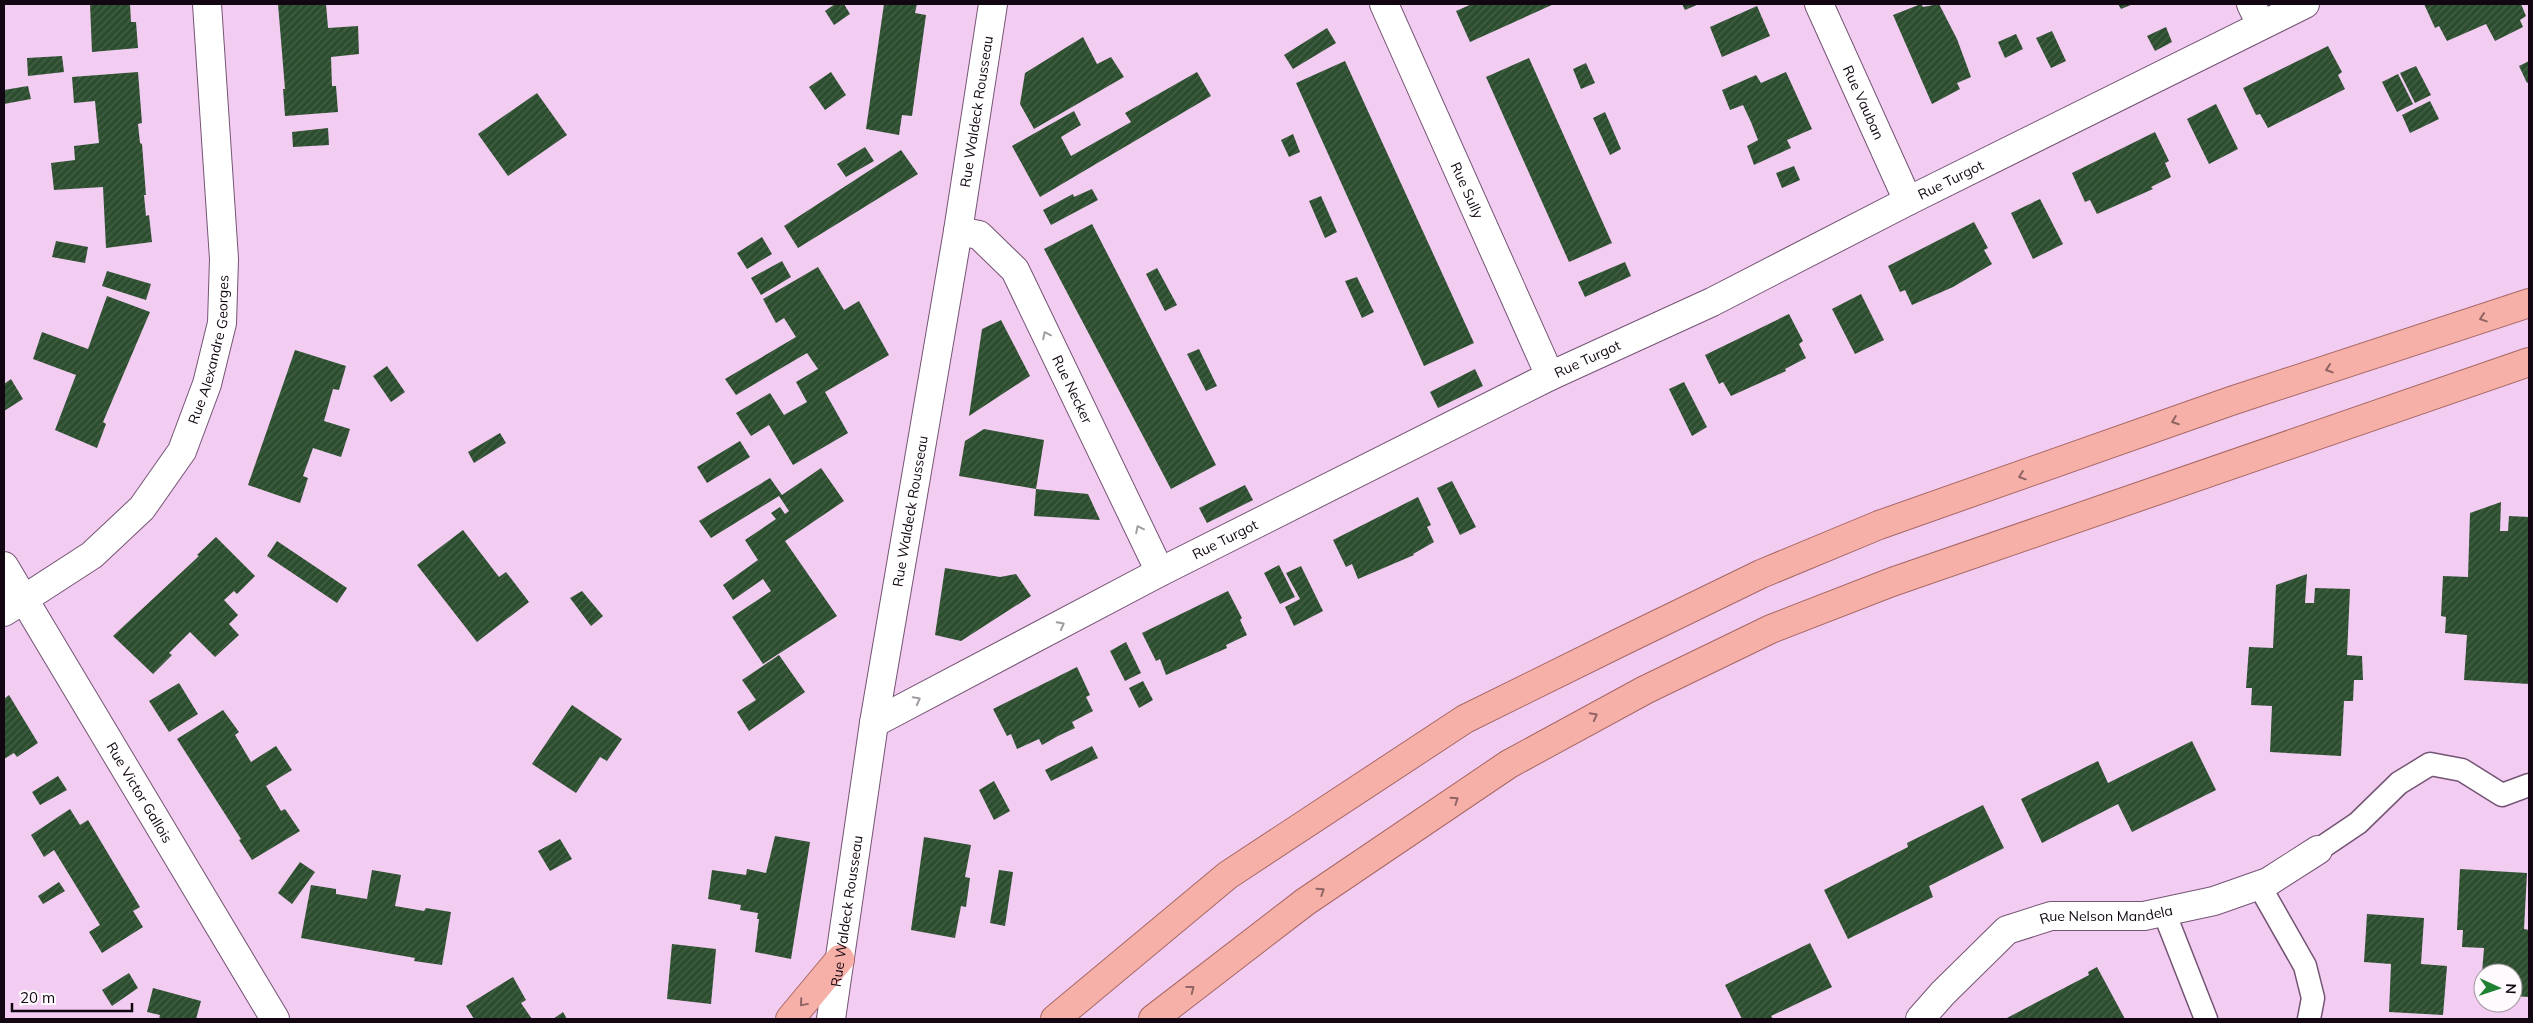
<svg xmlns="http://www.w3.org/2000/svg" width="2533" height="1023" font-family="Mulish,sans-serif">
  <defs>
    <pattern id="building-hatch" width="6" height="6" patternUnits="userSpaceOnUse" patternTransform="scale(1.25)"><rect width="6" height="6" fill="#2c4e2f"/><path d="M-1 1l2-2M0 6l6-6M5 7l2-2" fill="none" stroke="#48624a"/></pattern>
  </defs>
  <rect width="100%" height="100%" fill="#f2ccf1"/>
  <!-- building -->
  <path fill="url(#building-hatch)" d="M90,4H130L131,22H136L138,48L92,52Z
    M278,4H326L328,28L358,26L359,54L331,57L332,86H336L338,112L285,116L283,89H285Z
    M835,4H844L850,14L834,25L825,11Z
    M884,4H917L915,13L926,15L912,116L902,115L899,135L866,129Z
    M1472,4H1554L1470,42L1456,11Z
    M1682,4H1699L1685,10Z
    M1921,4L1923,7L1939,4L1957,39L1971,77L1957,83L1960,89L1932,104L1893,15Z
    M2118,4H2133L2121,9Z
    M2424,4H2521L2526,16L2520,20L2523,27L2495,41L2486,24L2447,41L2439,26L2435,28Z
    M1757,6L1770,36L1722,57L1710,27Z
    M2166,27L2172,42L2155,51L2147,36Z
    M1327,28L1336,43L1293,69L1284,55Z
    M2052,31L2066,61L2051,68L2036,38Z
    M2016,34L2023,49L2005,58L1998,42Z
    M1083,37L1097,64L1111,57L1124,77L1034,129L1020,104L1025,73Z
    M2328,46L2342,72L2338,75L2345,89L2268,128L2260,114L2256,115L2243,88Z
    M62,56L64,72L28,76L27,58Z
    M1529,58L1612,243L1569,262L1486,77Z
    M1345,61L1474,343L1424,366L1296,83Z
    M2529,61V82L2527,83L2519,66Z
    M1586,63L1595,83L1581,89L1573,69Z
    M2416,66L2431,95L2415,103L2400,73Z
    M138,72L142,123L138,124L140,143L142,144L146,195H144L146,216L149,215L152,242L106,248L103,187L54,190L51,163L75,160L74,146L99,143L95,101L74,103L72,77Z
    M831,72L846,95L825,110L809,87Z
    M1197,72L1211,96L1040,197L1012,146L1074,111L1081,125L1061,137L1071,156L1131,122L1125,113Z
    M1786,72L1812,129L1787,140L1791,148L1754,165L1747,146L1758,140L1751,122L1743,105L1730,110L1722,90L1756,75L1761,83Z
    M2398,74L2413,104L2397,112L2382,82Z
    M28,86L31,99L4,104V90Z
    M537,93L567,135L508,176L478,134Z
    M2430,101L2439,119L2410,133L2402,115Z
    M2216,104L2238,149L2209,164L2187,119Z
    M1605,112L1621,149L1610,155L1593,118Z
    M328,128L329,145L293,147L292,132Z
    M2155,132L2169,161L2165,163L2171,177L2151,187L2153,189L2097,214L2090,200L2085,202L2072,173Z
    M1293,134L1300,152L1289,157L1281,140Z
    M865,147L874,161L846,177L837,164Z
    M901,150L918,174L798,248L784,226Z
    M1794,166L1800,180L1782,188L1776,173Z
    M1092,189L1098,200L1051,225L1043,210L1073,194L1074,197Z
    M1321,196L1337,232L1325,238L1309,201Z
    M2040,199L2063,244L2033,259L2011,213Z
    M1974,222L1988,248L1984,250L1992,264L1953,287L1912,305L1905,290L1900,292L1888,266Z
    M1092,224L1216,465L1171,489L1044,249Z
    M762,237L772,254L747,269L737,253Z
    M56,241L88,247L85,263L52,257Z
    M782,261L791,277L761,295L751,278Z
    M1625,262L1631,276L1585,297L1578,282Z
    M818,267L844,310L859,301L889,355L825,392L848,433L793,465L769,425L751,436L736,413L770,393L784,415L807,402L796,382L818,369L807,353L736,395L725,379L796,337L784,318L776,323L763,299Z
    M1157,268L1177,305L1165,311L1146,274Z
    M107,271L151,284L146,300L102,286Z
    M1357,277L1374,312L1362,318L1345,281Z
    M1861,294L1884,340L1855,354L1832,309Z
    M107,296L150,312L103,422L106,424L97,448L55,430L76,375L33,359L42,332L88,349Z
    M1789,314L1803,341L1799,344L1806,358L1785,369L1786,371L1731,396L1723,382L1719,384L1705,355Z
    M1001,320L1030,376L969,416L982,329Z
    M1199,349L1217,386L1206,391L1187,354Z
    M295,350L346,366L339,390L333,389L324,421L350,429L341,457L313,448L303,476L308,478L300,503L248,485Z
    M387,366L405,392L391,402L373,376Z
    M1475,369L1483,386L1438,408L1430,392Z
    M11,379L23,399L4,411V384Z
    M1684,382L1707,427L1692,436L1669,389Z
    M984,429L1044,440L1036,489L959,476L965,441Z
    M500,433L506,443L474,463L468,452Z
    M740,441L750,457L707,483L697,467Z
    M821,468L844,501L785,541L837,616L763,664L732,617L771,591L763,579L733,600L723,585L758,560L745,540L776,519L771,513L780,507L785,514L789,511L779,496L711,538L699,521L770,478L782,495Z
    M1452,481L1476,527L1460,535L1437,488Z
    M1245,485L1253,500L1207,523L1199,508Z
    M1036,489L1088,494L1100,520L1034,516Z
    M1418,497L1431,525L1427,527L1434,542L1413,554L1414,555L1358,579L1352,564L1346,567L1333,540Z
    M2501,502L2500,531H2508L2509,516L2529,517V684L2464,680L2467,635L2445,633L2446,617L2441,616L2443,576L2468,577L2470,513Z
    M463,530L499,577L506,572L529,602L477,642L417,565Z
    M216,537L255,576L237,594L234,591L224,600L238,615L229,624L239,635L215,657L190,632L169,653L172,655L153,674L113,636L199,556L197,555Z
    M277,541L347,588L337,603L267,556Z
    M1279,565L1295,597L1280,604L1264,573Z
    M1301,566L1323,611L1294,626L1285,607L1300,599L1286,573Z
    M945,568L1000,577L1016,574L1031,596L961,641L935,635Z
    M2307,574L2305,603H2314L2315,588L2350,589L2347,655L2362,656L2363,680H2354L2353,701H2344L2341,756L2270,752L2272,706L2251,705L2252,688H2246L2249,647L2273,648L2276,585Z
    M582,591L603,616L591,626L570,598Z
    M1228,591L1242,618L1240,620L1247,635L1226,645L1227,648L1166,675L1160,659L1156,661L1142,633Z
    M1126,642L1141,673L1125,681L1110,651Z
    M779,655L805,692L749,731L737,712L756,700L742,680Z
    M1077,667L1090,695L1086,697L1093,711L1072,722L1075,728L1058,736L1042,745L1039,739L1017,749L1011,734L1007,736L993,709Z
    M1143,681L1153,700L1139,708L1129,688Z
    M179,683L198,714L169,732L149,701Z
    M9,695L38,743L17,757L14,753L4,759V699Z
    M572,705L622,739L607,761L600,757L576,793L532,764Z
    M223,710L239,732L235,735L251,762L276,746L292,770L266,786L281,811L285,809L300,831L252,860L239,840L241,839L177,739Z
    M2192,741L2216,790L2132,832L2118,804L2042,843L2021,799L2098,761L2108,783Z
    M1092,746L1098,758L1051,781L1045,770Z
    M58,776L67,790L40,805L32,792Z
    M994,781L1010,811L994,820L979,790Z
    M1983,805L2004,848L1929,886L1933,897L1848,939L1824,890L1908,847L1907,843Z
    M70,809L80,825L88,820L140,907L133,911L143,927L102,953L89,932L100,925L54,850L44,857L31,835Z
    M775,836L810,842L791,959L755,952L759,919H757L758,913L740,910L741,905L708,899L712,870L746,875L747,869L766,873Z
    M924,837L971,845L965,877L970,878L966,907L961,906L955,938L911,930Z
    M560,839L572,859L550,871L538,851Z
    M300,862L315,872L292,904L278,893Z
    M2460,869L2527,873L2524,929L2529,930V997L2513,996V973H2482L2484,948L2462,947L2463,930H2457Z
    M372,870L401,875L395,906L424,911L426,908L451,912L442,965L414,961L415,958L301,938L311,885L336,889V894L367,899Z
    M999,870L1013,872L1005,926L990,923Z
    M59,882L65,891L43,904L38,896Z
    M2367,914L2424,918L2421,964L2447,966L2443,1015L2389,1012L2391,964L2364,962Z
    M1810,943L1832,987L1771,1016L1773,1019H1742L1725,985Z
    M672,944L716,949L711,1004L667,999Z
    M2097,967L2125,1019H2005L2089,975L2088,972Z
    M129,973L138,988L112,1006L102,990Z
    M513,977L526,1000L521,1003L532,1019H474L466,1006Z
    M153,988L201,1001L196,1019H159L160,1015L147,1012Z
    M563,1012L567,1019H553Z"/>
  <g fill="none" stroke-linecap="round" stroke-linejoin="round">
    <!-- service casing -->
    <g stroke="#745474" stroke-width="25">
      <path id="service" d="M2318,850L2358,823L2399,783L2430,764L2462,770L2502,795L2529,785
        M2259,885L2305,966L2313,998L2309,1019
        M2164,912L2206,1019"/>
    </g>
    <!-- minor casing -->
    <g stroke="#745474" stroke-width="30">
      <g id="minor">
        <path id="s1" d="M1384,4L1550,376"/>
        <path id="s2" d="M1819,4L1908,201"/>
        <path d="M2251,4L2261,25"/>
        <path id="s3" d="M958,231L979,235L1015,270L1160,572"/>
        <path id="s4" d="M4,566L275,1019"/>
        <path id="s5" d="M4,612L92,555L142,508L182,451L207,384L222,323L224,259L207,4"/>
        <path id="s6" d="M874,723L1160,572L1550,376L1712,302L1908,201L2305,4"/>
        <path id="s7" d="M1920,1019L1943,993L2007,930L2051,916H2144L2214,901L2268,882L2318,850"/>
      </g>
    </g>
    <!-- tertiary casing -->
    <g stroke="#745474" stroke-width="30">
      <g id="tertiary">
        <path id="s8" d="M831,1019L874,723L958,231L993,4"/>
      </g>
    </g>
    <!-- trunk casing -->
    <g stroke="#a66865" stroke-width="30">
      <path id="trunk" d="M790,1019L840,959
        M1055,1019L1228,875L1465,719L1621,642L1761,574L1879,525L2231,401L2529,303
        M1153,1019L1305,902L1509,764L1645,690L1771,629L1892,582L2529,362"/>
    </g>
    <!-- service -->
    <use href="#service" stroke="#fff" stroke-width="22"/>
    <!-- minor -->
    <use href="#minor" stroke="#fff" stroke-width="28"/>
    <!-- tertiary -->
    <use href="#tertiary" stroke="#fff" stroke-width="28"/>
    <!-- trunk -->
    <use href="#trunk" stroke="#f7b0a8" stroke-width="28"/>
  </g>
  <!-- one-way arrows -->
  <defs><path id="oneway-chevron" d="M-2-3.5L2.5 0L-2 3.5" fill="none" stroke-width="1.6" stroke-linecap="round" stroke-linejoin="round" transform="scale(1.25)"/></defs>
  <g stroke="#906464">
    <use href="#oneway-chevron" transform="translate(2483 318) rotate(162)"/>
    <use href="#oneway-chevron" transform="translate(2329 369) rotate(162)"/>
    <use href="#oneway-chevron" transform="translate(2175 421) rotate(160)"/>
    <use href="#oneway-chevron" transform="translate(2022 476) rotate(161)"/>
    <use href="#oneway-chevron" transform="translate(1594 716) rotate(-28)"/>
    <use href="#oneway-chevron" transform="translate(1455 800) rotate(-34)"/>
    <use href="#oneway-chevron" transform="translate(1321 891) rotate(-34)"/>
    <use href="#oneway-chevron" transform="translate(1191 989) rotate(-38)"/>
    <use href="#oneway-chevron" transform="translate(803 1003) rotate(130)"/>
  </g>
  <g stroke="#a09ba0">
    <use href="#oneway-chevron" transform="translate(1046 335) rotate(-116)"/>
    <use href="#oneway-chevron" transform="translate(1139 529) rotate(-116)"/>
    <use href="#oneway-chevron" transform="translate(1061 625) rotate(-28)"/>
    <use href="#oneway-chevron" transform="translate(917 700) rotate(-28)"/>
  </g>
  <g text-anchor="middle" stroke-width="5" stroke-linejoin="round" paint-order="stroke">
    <!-- street labels -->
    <g font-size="14" fill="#120612" stroke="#fefafd">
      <text dy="5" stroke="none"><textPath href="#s2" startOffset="108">Rue Vauban</textPath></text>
      <text dy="5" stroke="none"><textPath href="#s8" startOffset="919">Rue Waldeck Rousseau</textPath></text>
      <text dy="5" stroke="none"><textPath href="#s6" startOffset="1206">Rue Turgot</textPath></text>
      <text dy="5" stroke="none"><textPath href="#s1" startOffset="204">Rue Sully</textPath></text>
      <text dy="5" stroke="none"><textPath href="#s5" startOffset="349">Rue Alexandre Georges</textPath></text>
      <text dy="5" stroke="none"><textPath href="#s6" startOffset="801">Rue Turgot</textPath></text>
      <text dy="5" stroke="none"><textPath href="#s3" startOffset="204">Rue Necker</textPath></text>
      <text dy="5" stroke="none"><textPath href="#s8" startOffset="514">Rue Waldeck Rousseau</textPath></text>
      <text dy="5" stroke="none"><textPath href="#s6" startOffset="396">Rue Turgot</textPath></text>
      <text dy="5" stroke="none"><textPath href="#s4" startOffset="264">Rue Victor Gallois</textPath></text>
      <text dy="5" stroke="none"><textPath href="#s8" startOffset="109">Rue Waldeck Rousseau</textPath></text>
      <text dy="5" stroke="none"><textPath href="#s7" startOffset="226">Rue Nelson Mandela</textPath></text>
    </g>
  </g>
  <!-- border -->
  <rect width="2533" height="1023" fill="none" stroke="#120612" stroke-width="10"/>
  <!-- north arrow -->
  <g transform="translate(2498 988) rotate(93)"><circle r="24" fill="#fefafd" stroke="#a0989f"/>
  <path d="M0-4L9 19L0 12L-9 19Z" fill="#208133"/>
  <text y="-8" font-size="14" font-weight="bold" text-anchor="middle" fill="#120612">N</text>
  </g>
  <!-- scale -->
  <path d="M12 1003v8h120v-8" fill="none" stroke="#120612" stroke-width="2.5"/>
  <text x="20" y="1003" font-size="15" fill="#120612" stroke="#fefafd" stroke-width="4" paint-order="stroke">20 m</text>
</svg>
